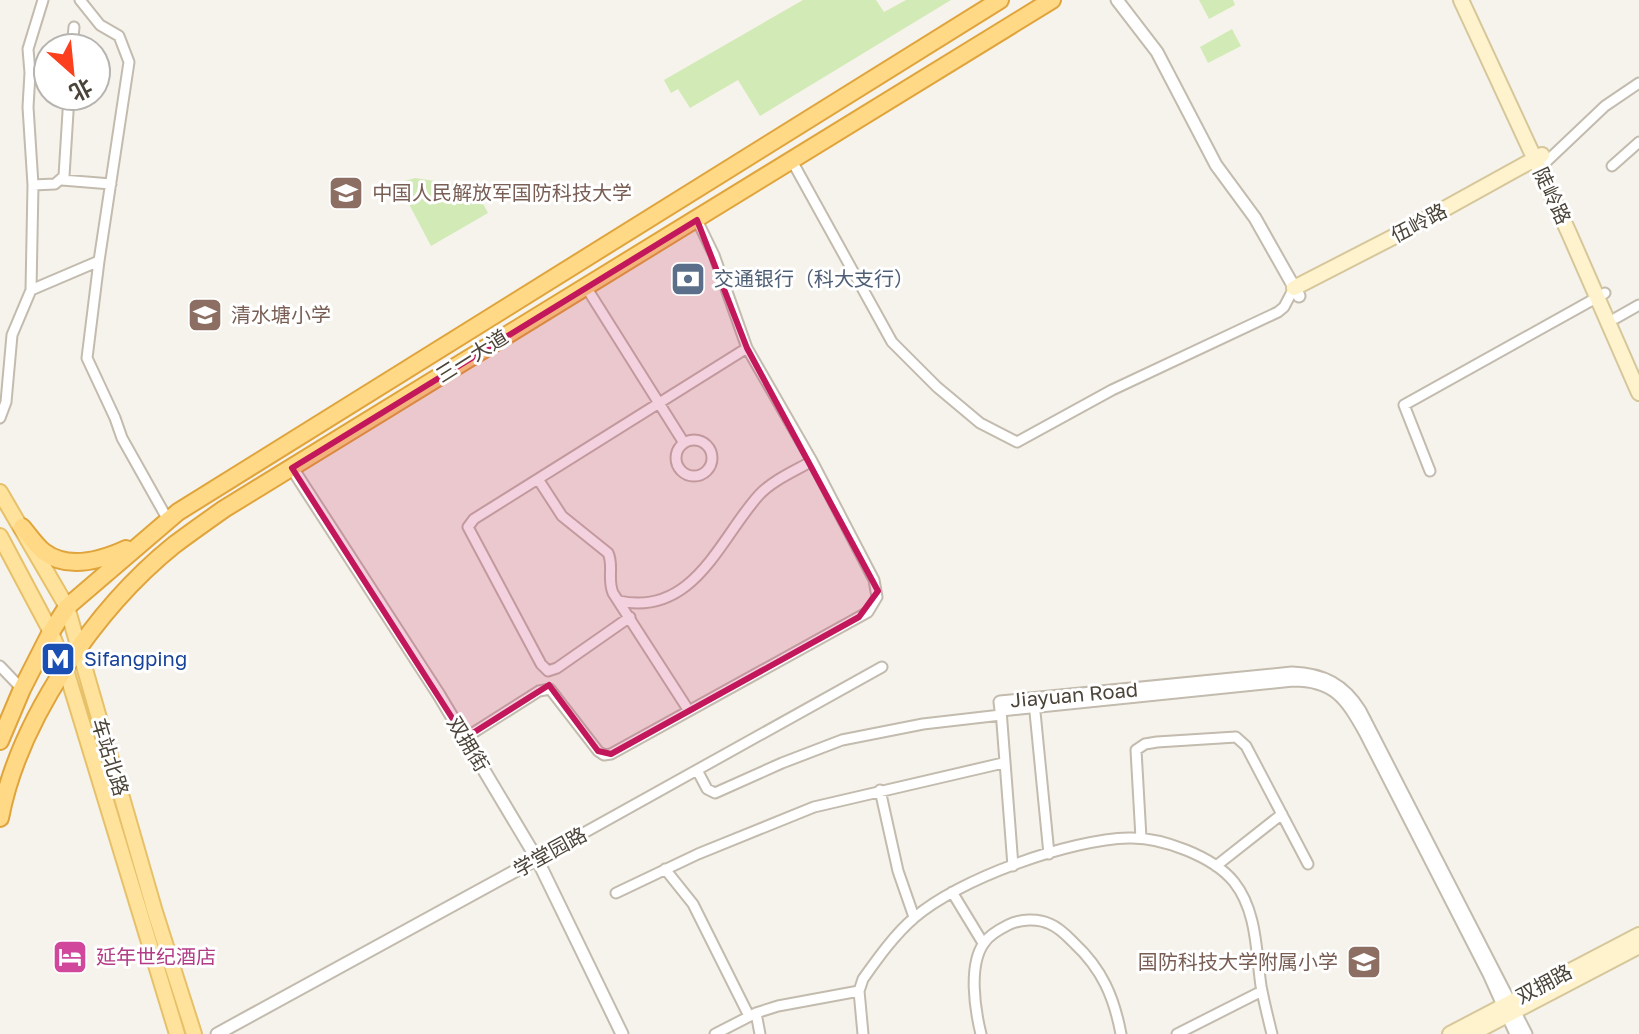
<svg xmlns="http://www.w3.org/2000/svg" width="1639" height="1034" font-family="'Golos Text','Noto Sans SC',sans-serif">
  <rect width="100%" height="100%" fill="#f6f3ec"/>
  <!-- green -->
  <path fill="#d2eab5" d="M803,0H876L884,12L906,0H951L760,116L738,80L690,108L678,89L671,93L664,80Z
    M1199,0H1233L1235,5L1209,19Z
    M1232,29L1241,46L1208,63L1200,47Z
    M415,178L474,187L488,213L431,246L401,189V182Z"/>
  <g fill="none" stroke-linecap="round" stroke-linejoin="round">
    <!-- minor casing -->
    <g stroke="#c2bbae" stroke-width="13">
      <path id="minor" d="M80,0L100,25L119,36L129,62L99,261L87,358L115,418L122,438L168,520
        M72,48L74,27
        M792,161L892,342L937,387L980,423L1017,442L1112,390L1278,312L1284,307L1294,288
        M1546,162L1605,106L1639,83
        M1612,166L1639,142
        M62,180L111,184
        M33,185L28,107L30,73L28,49L43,0
        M586,287L684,443
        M31,290L99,261
        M1616,318L1639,305
        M0,418L6,402L12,335L31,290L33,185L55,184L64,176L69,96
        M676 458a18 18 0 1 1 36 0a18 18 0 1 1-36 0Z
        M1430,471L1404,405L1605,293
        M538,479L562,516L608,553C614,565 607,579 613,593L689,711
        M619,601C694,617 720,538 759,495C773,480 795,471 812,461
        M630,617L557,668L548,671L541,664L468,527L474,519L747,348
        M0,666L22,689
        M1034,702L1049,854
        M1001,710L1013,866
        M465,738L539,691L550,689L598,751L604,755L611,754L859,617L868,612L877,597L874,580L812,461L747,348L714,255L697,220
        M697,770L707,789L715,793L782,763L842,740L923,724L1001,715
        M880,790L898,871L914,917
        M1141,838L1136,750L1145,744L1157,742L1236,737L1246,746L1308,864
        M537,859L882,667
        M1216,866L1282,814
        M665,869L693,904L749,1016
        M952,892L983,943
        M616,893L698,854L814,807L1003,763
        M756,1013L760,1034
        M715,1034L756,1013L778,1006L859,991
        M863,1034L859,991L863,979C878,958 895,934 914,918C958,879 1071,839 1129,838C1161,837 1213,856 1234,882C1257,911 1256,951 1261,986C1264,1002 1268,1018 1272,1034
        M981,1034C975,1010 968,965 984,943C989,935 1000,929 1008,925C1020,919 1038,918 1050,924C1060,928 1067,936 1074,943C1102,969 1114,997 1121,1034
        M1177,1034L1262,991"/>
    </g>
    <!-- tertiary casing -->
    <g stroke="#c2bbae" stroke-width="15">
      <path id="tertiary" d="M1117,0L1157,52L1216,165L1255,218L1299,296
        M292,468L439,695L537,859L622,1034
        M217,1034L537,859
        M1516,1034L1489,974L1365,732C1346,698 1334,680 1293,680L1001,710L1000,702L1292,673C1323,674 1344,685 1360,711L1526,1034"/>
    </g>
    <!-- secondary casing -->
    <g stroke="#d6c79b" stroke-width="18">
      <path id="secondary" d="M1461,0L1569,233L1639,393
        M1294,288L1399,234L1542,155
        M1450,1034L1639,935
        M1471,1034L1639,946"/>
    </g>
    <!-- primary casing -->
    <g stroke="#e6c16a" stroke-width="18">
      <path id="primary" d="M0,492L67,607L155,912L194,1034
        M0,536L51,632L66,670L177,1034"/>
    </g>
    <!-- trunk casing -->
    <g stroke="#e0a43c" stroke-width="20">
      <path id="trunk" d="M22,527C29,535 36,546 44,552C68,570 102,560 126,549
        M0,741L22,689L51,632L67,607L178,512L1000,0
        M0,818C19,719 96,608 174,545C190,533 207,521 224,509L1052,0"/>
    </g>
    <!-- minor -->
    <use href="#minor" stroke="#fff" stroke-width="9"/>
    <!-- tertiary -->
    <use href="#tertiary" stroke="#fff" stroke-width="11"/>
    <!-- secondary -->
    <use href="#secondary" stroke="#fff3cd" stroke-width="14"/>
    <!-- primary -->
    <use href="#primary" stroke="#ffe39c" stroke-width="14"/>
    <!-- trunk -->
    <use href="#trunk" stroke="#ffd985" stroke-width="16"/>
  </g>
  <!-- marked area -->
  <path fill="#c2185b" fill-opacity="0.2" stroke="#c2185b" stroke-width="6" stroke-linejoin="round" d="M697,220L747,348L878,591L859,617L611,754L598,751L549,685L465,738L292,468Z"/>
  <!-- icons -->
  <defs>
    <g id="university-square" transform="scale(1.8)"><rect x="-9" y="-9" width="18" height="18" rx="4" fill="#8d6e63" stroke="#fff"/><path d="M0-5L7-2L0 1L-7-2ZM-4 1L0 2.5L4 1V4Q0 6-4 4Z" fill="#fff"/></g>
    <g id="bank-square" transform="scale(1.8)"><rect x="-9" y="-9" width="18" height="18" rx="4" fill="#5c6f8a" stroke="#fff"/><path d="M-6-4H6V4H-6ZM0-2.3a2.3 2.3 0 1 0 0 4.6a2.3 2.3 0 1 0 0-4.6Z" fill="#fff"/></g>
    <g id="school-square" transform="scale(1.8)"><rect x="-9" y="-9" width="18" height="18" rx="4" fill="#8d6e63" stroke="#fff"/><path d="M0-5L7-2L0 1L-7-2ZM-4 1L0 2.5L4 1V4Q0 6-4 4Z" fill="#fff"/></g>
    <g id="metro-square" transform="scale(1.8)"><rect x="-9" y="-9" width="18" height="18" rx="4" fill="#1a4fb4" stroke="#fff"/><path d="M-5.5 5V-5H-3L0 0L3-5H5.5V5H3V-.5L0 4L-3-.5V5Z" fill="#fff"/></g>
    <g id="hotel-square" transform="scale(1.8)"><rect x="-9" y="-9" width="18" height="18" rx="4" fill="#d1479c" stroke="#fff"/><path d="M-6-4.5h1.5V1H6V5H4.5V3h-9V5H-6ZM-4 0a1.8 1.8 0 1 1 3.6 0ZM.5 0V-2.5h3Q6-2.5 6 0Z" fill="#fff"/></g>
  </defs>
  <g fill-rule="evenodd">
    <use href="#university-square" x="346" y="193"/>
    <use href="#bank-square" x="688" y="279"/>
    <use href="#school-square" x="205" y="315"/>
    <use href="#metro-square" x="58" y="659"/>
    <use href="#hotel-square" x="70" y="957"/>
    <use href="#school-square" x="1364" y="962"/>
  </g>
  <g text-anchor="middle" stroke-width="6" stroke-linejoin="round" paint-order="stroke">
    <!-- education labels -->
    <g font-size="20" fill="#785e54" stroke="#fff" text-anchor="start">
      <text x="372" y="200">中国人民解放军国防科技大学</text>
      <text x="231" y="322">清水塘小学</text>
      <text x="1338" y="969" text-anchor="end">国防科技大学附属小学</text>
    </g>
    <!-- street labels -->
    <g font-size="20" fill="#4b4439" stroke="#fff">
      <text transform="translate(1552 196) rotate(65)" y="7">陡岭路</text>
      <text transform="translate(1419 223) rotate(-28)" y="7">伍岭路</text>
      <text transform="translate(472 356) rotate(-32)" y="7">三一大道</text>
      <text transform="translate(1074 695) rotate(-5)" y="7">Jiayuan Road</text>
      <text transform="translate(468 744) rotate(59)" y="7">双拥街</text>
      <text transform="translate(110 757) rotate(73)" y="7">车站北路</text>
      <text transform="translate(550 852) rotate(-29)" y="7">学堂园路</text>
      <text transform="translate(1544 984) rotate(-28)" y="7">双拥路</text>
    </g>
    <!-- service labels -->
    <g font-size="20" fill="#4e5e75" stroke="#fff" text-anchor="start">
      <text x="714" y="286">交通银行（科大支行）</text>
    </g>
    <!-- transit labels -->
    <g font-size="20" fill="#164399" stroke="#fff" text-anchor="start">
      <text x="84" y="666">Sifangping</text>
    </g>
    <!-- hotel labels -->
    <g font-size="20" fill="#b23c85" stroke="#fff" text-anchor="start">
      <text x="96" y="964">延年世纪酒店</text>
    </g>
  </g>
  <!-- north arrow -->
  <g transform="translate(72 72) rotate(153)"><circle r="38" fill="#ffffff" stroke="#b7b4b0" stroke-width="2"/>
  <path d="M0-6L14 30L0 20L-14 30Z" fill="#fc3f1d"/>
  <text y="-12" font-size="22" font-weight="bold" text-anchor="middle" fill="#4b4439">北</text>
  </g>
</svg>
